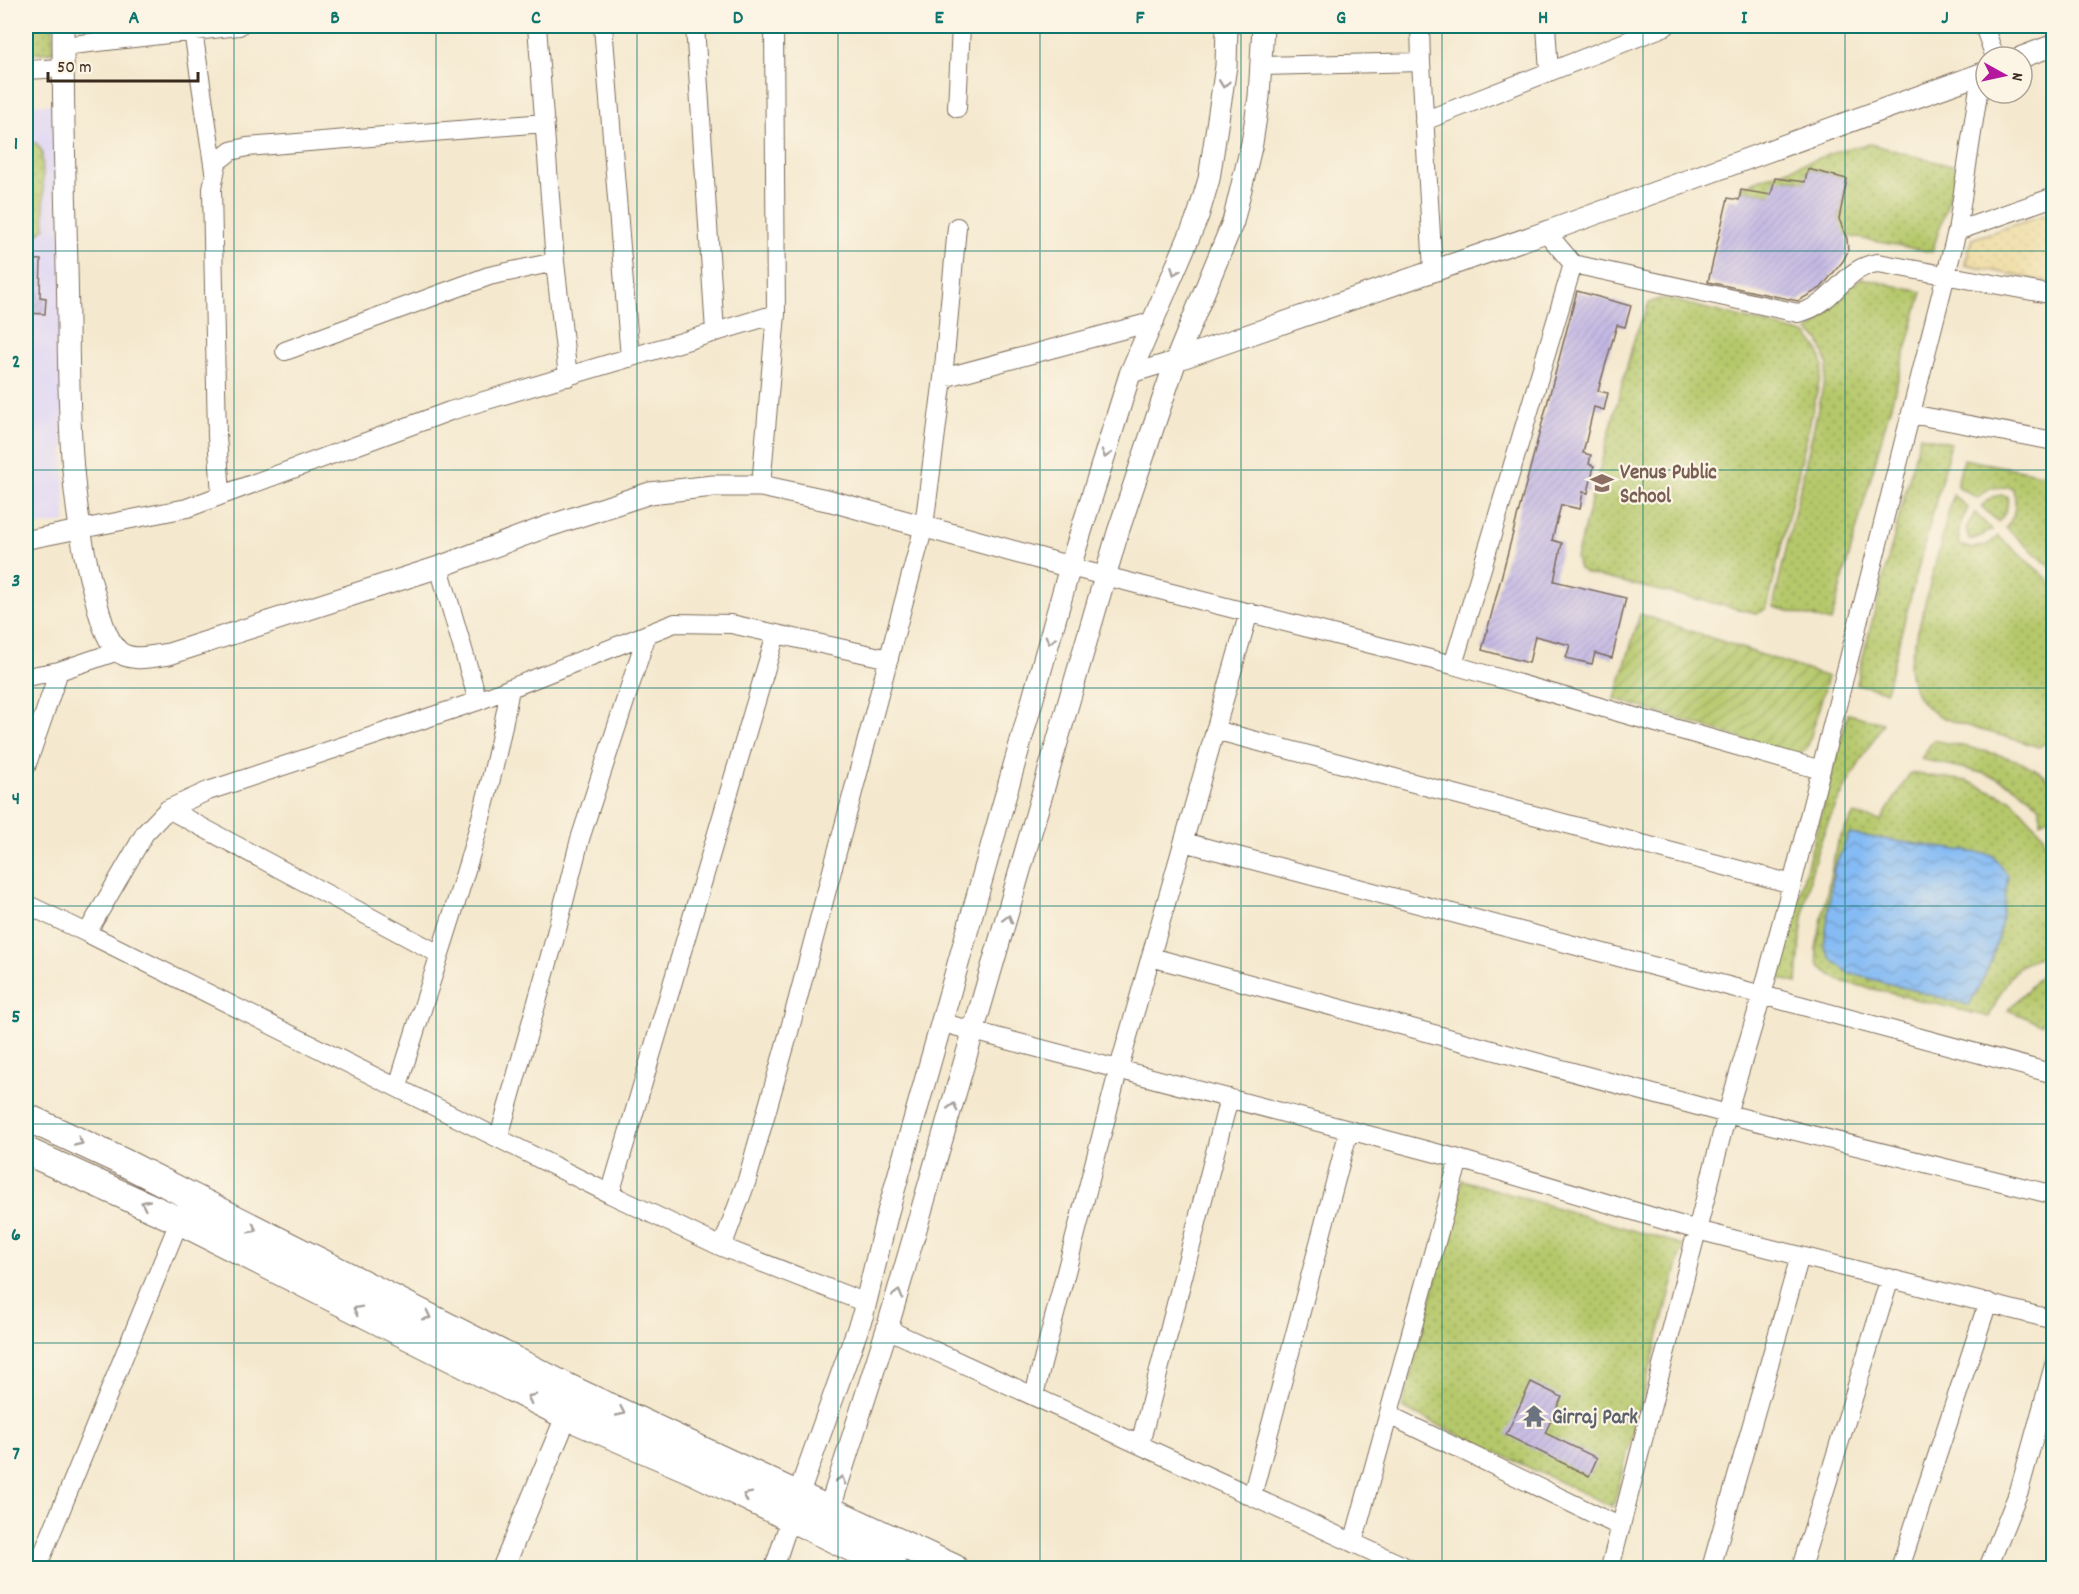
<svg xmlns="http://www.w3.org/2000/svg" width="2079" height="1594" font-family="Dekko,sans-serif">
  <defs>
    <pattern id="grass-dots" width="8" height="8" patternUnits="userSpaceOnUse" patternTransform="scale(1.5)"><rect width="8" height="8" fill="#b5c86b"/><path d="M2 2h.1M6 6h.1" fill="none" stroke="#94a357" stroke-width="1.8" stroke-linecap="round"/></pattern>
    <pattern id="sand-dots" width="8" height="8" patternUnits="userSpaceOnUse" patternTransform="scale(1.5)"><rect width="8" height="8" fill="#eeda9e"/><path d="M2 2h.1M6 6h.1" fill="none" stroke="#cdbb88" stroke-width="1.8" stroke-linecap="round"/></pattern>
    <pattern id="garden-furrows" width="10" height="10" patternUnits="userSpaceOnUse" patternTransform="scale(1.5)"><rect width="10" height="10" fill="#b5c86b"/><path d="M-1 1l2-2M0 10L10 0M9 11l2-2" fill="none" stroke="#94a357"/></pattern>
    <pattern id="water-waves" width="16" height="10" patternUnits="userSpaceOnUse" patternTransform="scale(1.5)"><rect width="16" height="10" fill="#85bbf4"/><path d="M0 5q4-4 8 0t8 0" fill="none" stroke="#6e98c5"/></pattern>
    <pattern id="building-hatch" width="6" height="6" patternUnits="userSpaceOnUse" patternTransform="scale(1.5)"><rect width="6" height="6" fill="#c3b8e4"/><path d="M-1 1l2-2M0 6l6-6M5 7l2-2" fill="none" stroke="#a89ec3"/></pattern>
  </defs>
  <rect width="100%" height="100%" fill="#fcf5e5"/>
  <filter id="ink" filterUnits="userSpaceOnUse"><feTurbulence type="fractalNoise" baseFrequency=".0167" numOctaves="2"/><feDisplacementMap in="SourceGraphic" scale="12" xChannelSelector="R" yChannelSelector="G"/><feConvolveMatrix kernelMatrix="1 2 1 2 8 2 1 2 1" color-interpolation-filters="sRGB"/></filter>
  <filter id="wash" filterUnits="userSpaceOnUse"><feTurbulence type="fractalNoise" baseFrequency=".008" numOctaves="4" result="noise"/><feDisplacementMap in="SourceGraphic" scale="24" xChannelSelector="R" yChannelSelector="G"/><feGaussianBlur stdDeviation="1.35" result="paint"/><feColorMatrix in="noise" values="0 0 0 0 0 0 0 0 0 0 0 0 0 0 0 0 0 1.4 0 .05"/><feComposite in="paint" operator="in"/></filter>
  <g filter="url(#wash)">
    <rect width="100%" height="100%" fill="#f4e8ce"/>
    <!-- built -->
    <path fill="#ded5f5" d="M26,104H59L65,522L26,528Z"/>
    <!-- grass -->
    <path fill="url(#grass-dots)" stroke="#787944" stroke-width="1.5" d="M26,26H53V52L26,54Z
      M26,143H36L42,151L45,228L35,236H26Z
      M1870,144L1959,168L1932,252L1836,234L1847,179L1808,169L1805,182L1787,178L1771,195L1741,190L1742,186L1844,149Z
      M1862,278L1922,292L1831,622L1773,607L1828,365L1819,340L1808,331L1822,320L1844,288Z
      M1659,299L1672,300L1805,334C1816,343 1820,352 1823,366L1769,600L1766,609L1756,613L1588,574L1579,569L1576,558L1635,336L1649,303Z
      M1920,436L1951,443L1886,691L1856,684Z
      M1963,459L2053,476V569L2006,528C2016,515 2018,502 2012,487L1990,488L1977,498L1957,486Z
      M1953,495L1968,508C1963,519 1955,532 1960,545C1975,551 1987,548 1998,536L2053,583V738L2039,747C2020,741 2000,735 1981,730C1940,718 1913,713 1909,665Z
      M2001,495L2007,496C2009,506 2005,515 1998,522L1981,506L1992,497Z
      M1975,513L1992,530L1979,537L1969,540L1966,529Z
      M1848,714L1883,723C1866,754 1845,784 1831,816C1806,869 1801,926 1797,983L1777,978Z
      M1933,740C1963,747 2033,756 2051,783C2055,788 2054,795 2054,801C2054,813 2050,818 2040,822V807C2010,773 1964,769 1921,759Z
      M1910,773L1967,781L2012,800L2042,833L2053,860V951C2045,957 2036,957 2027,962C2008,972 1998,999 1989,1017L1840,981L1819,966L1816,948L1837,843L1854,814L1881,821Z
      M2053,963V1009L2041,1024L2008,1010Z
      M1462,1180L1683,1245L1613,1507L1402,1408Z"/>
    <!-- sand -->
    <path fill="url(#sand-dots)" stroke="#94825e" stroke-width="1.5" d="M2053,212V283L1965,265L1972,239Z"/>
    <!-- garden -->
    <path fill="url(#garden-furrows)" stroke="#787944" stroke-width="1.5" d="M1640,614L1828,677L1807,749L1797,756L1615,699Z"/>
    <!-- water -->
    <path fill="url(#water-waves)" stroke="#607289" stroke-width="1.5" d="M1849,834L1992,855L2008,875C2002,929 1998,957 1969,1005L1849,973L1831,959L1824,946L1834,868Z"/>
    <g id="blocks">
      <!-- building -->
      <path fill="url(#building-hatch)" d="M1808,169L1847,179L1839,219L1847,239L1848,251L1843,261L1821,288L1798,301L1708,282L1728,198L1739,200L1741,190L1771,195L1775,178L1805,182Z
        M26,259L41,260L40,297L46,298L45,314L26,313Z
        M1577,291L1631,306L1625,327L1617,325L1598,391L1608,393L1604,410L1594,407L1583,453L1591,455L1589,464L1594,466L1588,493L1583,492L1580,509L1561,505L1552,540L1562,543L1554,581L1626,598L1612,658L1595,653L1592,664L1566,658L1570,645L1535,636L1529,663L1482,650Z
        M1531,1382L1562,1397L1545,1433L1597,1458L1589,1476L1506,1435Z"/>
    </g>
  </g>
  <g filter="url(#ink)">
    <use href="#blocks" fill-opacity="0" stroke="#7c6c5c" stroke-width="1.5"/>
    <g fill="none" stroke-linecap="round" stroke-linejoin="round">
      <!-- minor casing -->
      <g stroke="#7c6c5c" stroke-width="20">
        <path id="minor" d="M537,26L555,262
          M603,26L630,358
          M695,26L715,332
          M1420,26L1421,62
          M1546,26L1549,72
          M1984,26L1995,57
          M193,31L214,171
          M63,46L239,26
          M1261,66L1421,62L1433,270
          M26,70L63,68
          M1981,74L1957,231L2054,197
          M957,108L961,26
          M1424,121L1666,26
          M1957,231L1792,884L1762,995L2054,1074
          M1546,232L1573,264L1798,313C1836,305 1842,267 1878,263L2054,295
          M285,351L489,276L555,262L568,377
          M1130,374L1176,360
          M943,378L957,227
          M1911,414L2054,441
          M761,486L776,314L774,26
          M221,495L217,436L212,189L217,162L231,151L247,147L545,123
          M26,540L187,508L450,411L776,314
          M439,567L478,701L675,623L731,624L889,659
          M1070,567L1453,665L1821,770
          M1453,665L1573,264
          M26,677L59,671
          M1215,730L1792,884
          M26,767L59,671L118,651
          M168,809L439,954
          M1184,842L1762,995L1727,1114L1610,1568
          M26,904L87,933L145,833L168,809L208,791L478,701
          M87,933L610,1194
          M1151,957L1727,1114L2054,1195
          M943,1023L1459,1159L1697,1230L2054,1320
          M398,1086C438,954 487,825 510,688
          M499,1137L553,945L580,839L647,634
          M722,1247L610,1194L776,634
          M866,1303L722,1247L747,1180L789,1032L924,526L943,378L1155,321
          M887,1329L1408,1568
          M1034,1395L1119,1068L1249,612
          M1389,1415L1621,1527
          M1140,1444L1229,1098
          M1252,1496L1349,1130
          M1353,1543L1459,1159
          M37,1568L183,1212
          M774,1568L791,1517
          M1711,1568L1800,1256
          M1801,1568L1890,1278
          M1900,1568L1988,1302
          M1988,1568L2019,1491L2054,1365"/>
      </g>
      <!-- tertiary casing -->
      <g stroke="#7c6c5c" stroke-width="23">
        <path id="tertiary" d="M63,26C63,106 65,186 67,266C70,378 64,492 96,600C100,616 105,637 117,650C129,663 154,656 169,654L439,567L546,527L650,493L713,486H761L831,501L1070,567
          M2022,57L2054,45
          M1176,360L1546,232L1986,72
          M793,1510L863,1314L888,1212L1070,567L1130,374L1198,216L1209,179L1226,66L1227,26
          M825,1523L887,1329L1118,532L1176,360L1233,222L1252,143L1259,97L1263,26
          M503,1568L572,1403"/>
      </g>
      <!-- primary casing -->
      <g stroke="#7c6c5c" stroke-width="29">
        <path id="primary" d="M26,1117L125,1163L577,1392L954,1568
          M26,1151L180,1221L567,1416L694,1471L893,1568"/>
      </g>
      <!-- minor -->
      <use href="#minor" stroke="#fff" stroke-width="18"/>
      <!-- tertiary -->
      <use href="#tertiary" stroke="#fff" stroke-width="21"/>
      <!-- primary -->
      <use href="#primary" stroke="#fff" stroke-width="27"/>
    </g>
    <!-- one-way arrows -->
    <defs><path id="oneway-chevron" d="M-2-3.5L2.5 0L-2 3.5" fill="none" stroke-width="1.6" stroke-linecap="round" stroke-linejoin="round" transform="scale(1.5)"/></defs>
    <g stroke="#a79f9a">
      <use href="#oneway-chevron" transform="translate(1224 84) rotate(97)"/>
      <use href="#oneway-chevron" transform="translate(1175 271) rotate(113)"/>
      <use href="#oneway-chevron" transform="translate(1106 454) rotate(108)"/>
      <use href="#oneway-chevron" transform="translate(1050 640) rotate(106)"/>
      <use href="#oneway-chevron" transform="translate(1008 919) rotate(-74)"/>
      <use href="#oneway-chevron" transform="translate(953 1107) rotate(-74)"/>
      <use href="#oneway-chevron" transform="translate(79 1142) rotate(25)"/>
      <use href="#oneway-chevron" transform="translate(145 1204) rotate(-155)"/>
      <use href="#oneway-chevron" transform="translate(253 1229) rotate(27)"/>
      <use href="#oneway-chevron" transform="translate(898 1294) rotate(-74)"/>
      <use href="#oneway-chevron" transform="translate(357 1310) rotate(-153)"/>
      <use href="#oneway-chevron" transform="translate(427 1316) rotate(27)"/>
      <use href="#oneway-chevron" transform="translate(531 1398) rotate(-153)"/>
      <use href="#oneway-chevron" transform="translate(621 1412) rotate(25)"/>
      <use href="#oneway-chevron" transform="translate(841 1480) rotate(-73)"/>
      <use href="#oneway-chevron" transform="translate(747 1496) rotate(-154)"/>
    </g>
  </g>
  <!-- grid -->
  <path fill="none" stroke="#0f766e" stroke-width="1.5" stroke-opacity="0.55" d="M234,26V1568M436,26V1568M637,26V1568M838,26V1568M1040,26V1568M1241,26V1568M1442,26V1568M1643,26V1568M1845,26V1568M26,251H2054M26,470H2054M26,688H2054M26,906H2054M26,1124H2054M26,1343H2054"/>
  <!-- icons -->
  <defs>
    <g id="school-bare" transform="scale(1.8)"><path d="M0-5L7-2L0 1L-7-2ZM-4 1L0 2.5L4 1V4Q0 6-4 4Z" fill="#8d6e63" stroke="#fcf5e5" stroke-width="2.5" paint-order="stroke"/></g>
    <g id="temple-bare" transform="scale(1.8)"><path d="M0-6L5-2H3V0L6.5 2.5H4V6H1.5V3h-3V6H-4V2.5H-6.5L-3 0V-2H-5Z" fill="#6b7280" stroke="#fcf5e5" stroke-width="2.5" paint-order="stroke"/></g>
  </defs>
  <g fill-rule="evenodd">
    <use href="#school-bare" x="1602" y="483"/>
    <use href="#temple-bare" x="1534" y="1416"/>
  </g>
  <g text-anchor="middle" stroke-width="4.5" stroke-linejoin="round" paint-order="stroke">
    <!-- education labels -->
    <g font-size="21" font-weight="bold" fill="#785e54" stroke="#fcf5e5" text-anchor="start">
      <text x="1620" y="478">Venus Public<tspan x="1620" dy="24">School</tspan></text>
    </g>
    <!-- worship labels -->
    <g font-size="21" font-weight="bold" fill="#5b616d" stroke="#fcf5e5" text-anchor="start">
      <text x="1552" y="1423">Girraj Park</text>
    </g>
  </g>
  <!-- margin -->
  <rect width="2079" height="1594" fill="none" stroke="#fcf5e5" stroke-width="66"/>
  <!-- north arrow -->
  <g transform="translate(2004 75) rotate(98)"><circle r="28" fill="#fcf5e5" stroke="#afa495" stroke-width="1.5"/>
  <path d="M0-4.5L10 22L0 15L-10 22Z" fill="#b5179e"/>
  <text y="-9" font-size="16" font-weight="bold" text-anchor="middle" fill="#3b2a1e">N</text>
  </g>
  <!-- scale -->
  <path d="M48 72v9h150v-9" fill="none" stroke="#3b2a1e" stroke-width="3"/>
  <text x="57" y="72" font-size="18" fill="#3b2a1e" stroke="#fcf5e5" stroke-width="4.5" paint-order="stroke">50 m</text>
  <rect x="33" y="33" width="2013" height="1528" fill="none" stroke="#0f766e" stroke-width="2"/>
  <g font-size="20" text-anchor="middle" font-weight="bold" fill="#0f766e">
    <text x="134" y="23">A</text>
    <text x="335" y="23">B</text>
    <text x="536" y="23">C</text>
    <text x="738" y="23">D</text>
    <text x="939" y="23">E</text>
    <text x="1140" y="23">F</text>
    <text x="1341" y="23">G</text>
    <text x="1543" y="23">H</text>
    <text x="1744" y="23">I</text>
    <text x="1945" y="23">J</text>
    <text x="16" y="149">1</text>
    <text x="16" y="367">2</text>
    <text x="16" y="586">3</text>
    <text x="16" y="804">4</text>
    <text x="16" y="1022">5</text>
    <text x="16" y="1240">6</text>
    <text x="16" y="1459">7</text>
  </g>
</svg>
